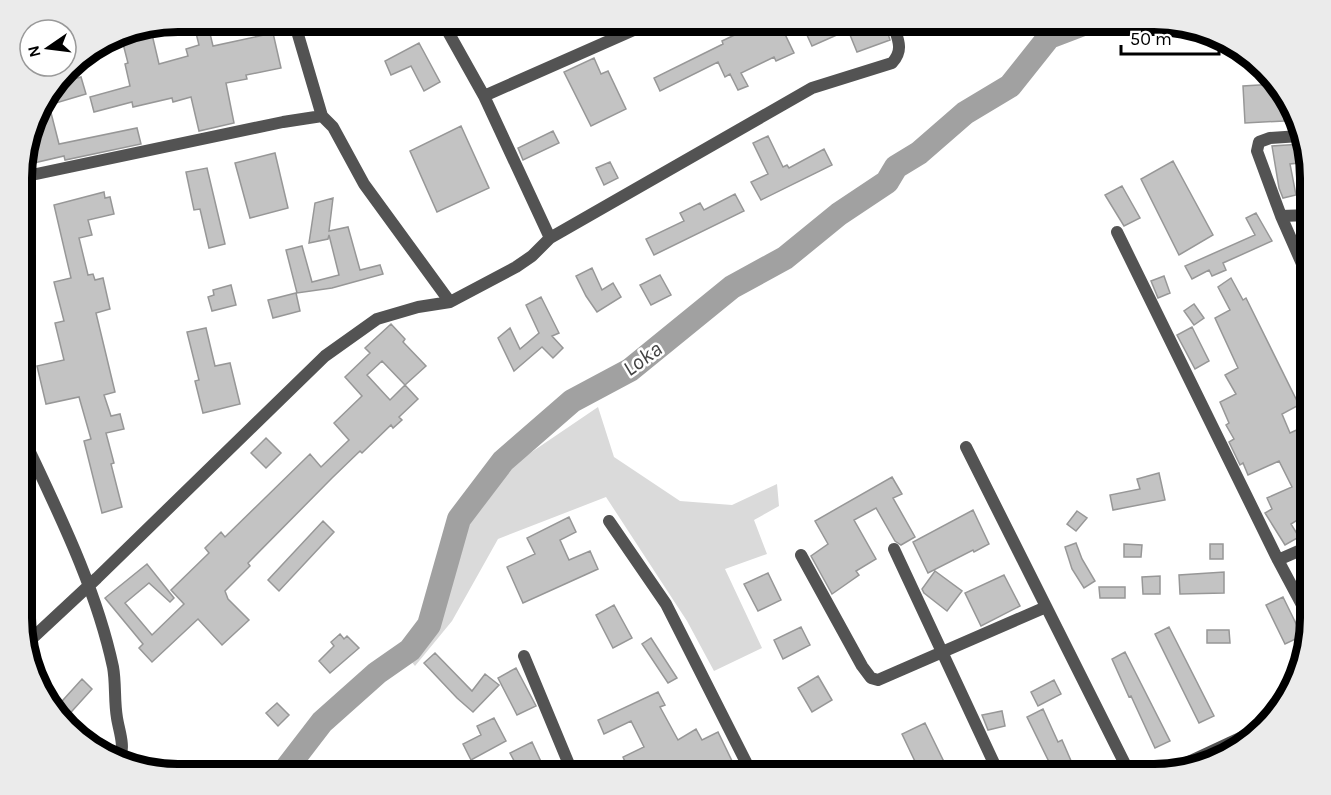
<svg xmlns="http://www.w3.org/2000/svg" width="1331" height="795" font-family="Karla,sans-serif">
  <rect width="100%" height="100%" fill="#fff"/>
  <!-- green -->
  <path fill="#dadada" d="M598,407L614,457L680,501L732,505L777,484L779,506L754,520L767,554L725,569L762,648L714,671L687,621L606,497L498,539L452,621L415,666L401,649L416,632L451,537L514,464Z"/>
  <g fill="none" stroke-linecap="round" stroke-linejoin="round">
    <!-- river -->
    <path stroke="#a1a1a1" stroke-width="24" d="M282,774L322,722L377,673L410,650L429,625L459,519L503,461L572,401L630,370L732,287L785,258L839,214L887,182L896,167L919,153L965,113L1010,86L1049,37L1091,21"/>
  </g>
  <!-- building -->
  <path fill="#c3c3c3" stroke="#979797" stroke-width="1.5" fill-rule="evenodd" d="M193,21H207L213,46L273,33L281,68L246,75L247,79L226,83L234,123L199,131L191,97L173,102L172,98L133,107L132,102L94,112L90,97L130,86L125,64L128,63L120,32L150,26L159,64L188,56L186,49L199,45Z
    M764,21H884L890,40L857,52L848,30L812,46L801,22L783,30L794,53L776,61L774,57L741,73L748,86L738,90L730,74L725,77L718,62L660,91L654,78L723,44L722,41Z
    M419,43L440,82L424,91L411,66L391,75L385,61Z
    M594,58L601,74L608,71L626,109L591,126L564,72Z
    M81,77L86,94L49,105L59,144L137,128L141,144L65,160L64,156L25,165L23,156L37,108L56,84Z
    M1274,84L1282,93L1284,121L1245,123L1243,86Z
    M461,126L489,188L437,212L410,151Z
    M553,131L559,143L523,160L518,148Z
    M768,136L783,167L787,165L789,168L824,149L832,165L761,200L751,182L768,174L753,143Z
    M1302,144L1308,162L1290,164L1296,195L1283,198L1279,188L1272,146Z
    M275,153L288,208L250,218L235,163Z
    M1173,161L1213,235L1179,255L1141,179Z
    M610,162L618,178L604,185L596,168Z
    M207,168L225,244L209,248L200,209L194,210L186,172Z
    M1122,186L1140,218L1124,226L1105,195Z
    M104,192L105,198L110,197L114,214L88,220L92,235L79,238L88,275L93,274L95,280L103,278L110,309L96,313L115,392L104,395L111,416L120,414L124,429L106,433L114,463L111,464L122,507L102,513L84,441L91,439L79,397L46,404L37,366L64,360L55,323L64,321L54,282L71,278L54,205Z
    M735,194L744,211L654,255L646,239L684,221L680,213L700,203L704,210Z
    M333,198L329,231L348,227L360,270L380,265L383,274L332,288L297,293L286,250L302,246L312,282L339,275L329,235L328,239L309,243L315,203Z
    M1256,213L1272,241L1223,263L1226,270L1212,276L1209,270L1192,279L1185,266L1255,235L1246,218Z
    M592,268L602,290L613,283L621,297L597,312L586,296L576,276Z
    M660,275L671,295L651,305L640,285Z
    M1164,276L1170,293L1158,298L1151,281Z
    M1231,278L1243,300L1246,298L1299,405L1282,414L1290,433L1310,424V512L1291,524L1299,537L1285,545L1265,513L1272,509L1267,498L1292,487L1279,461L1248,475L1243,463L1240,465L1229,442L1234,439L1226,425L1229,423L1220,402L1236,394L1225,375L1238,368L1215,318L1230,310L1218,287Z
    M231,285L236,305L212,311L208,297L214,295L213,290Z
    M296,293L300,311L273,318L268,300Z
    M541,297L559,333L552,336L563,348L553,358L542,347L514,371L498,338L510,328L520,349L539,333L526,305Z
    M1194,304L1204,318L1194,325L1184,311Z
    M391,324L405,339L403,342L426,366L405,385L418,399L399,417L402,420L393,428L391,425L362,453L360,451L332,478L248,563L250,566L225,591L228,599L249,620L222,645L198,619L152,662L139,648L143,644L105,598L147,564L174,598L170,602L149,583L125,603L152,635L184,604L171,590L209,553L205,548L221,532L225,537L310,454L321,467L349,440L334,423L362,396L345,377L370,353L365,348ZM382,361L405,385L390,400L367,375Z
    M1192,327L1209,361L1195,369L1177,335Z
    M206,328L215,366L230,363L240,404L203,413L195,381L199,380L187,332Z
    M266,438L281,453L266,468L251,453Z
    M1159,473L1165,500L1113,510L1110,495L1140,489L1137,479Z
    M892,477L902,494L893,498L915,537L901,545L895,541L876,508L854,520L876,559L856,571L859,575L832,594L811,556L828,544L815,521Z
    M973,510L989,544L974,552L973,550L928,573L913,542Z
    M1077,511L1087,518L1076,531L1067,524Z
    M569,517L576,532L560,540L569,560L590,551L598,569L523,603L507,567L535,554L527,538Z
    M323,521L334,532L279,591L268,580Z
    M1076,543L1082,559L1095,581L1084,588L1072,569L1065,547Z
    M1124,544L1142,545L1141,557H1124Z
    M1210,544H1223V559H1210Z
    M935,571L962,591L947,611L924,593L922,589Z
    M1224,572V593L1180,594L1179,575Z
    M768,573L781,600L758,611L744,584Z
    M1004,575L1020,606L981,626L965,593Z
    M1160,576V594H1143L1142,577Z
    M1099,587H1125V598H1100Z
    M1283,597L1302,636L1285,644L1266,605Z
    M614,605L632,638L613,648L596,615Z
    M801,627L810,645L783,659L774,640Z
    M1169,627L1214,716L1199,723L1155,634Z
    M1207,630H1229L1230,643H1207Z
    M340,634L344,639L347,636L359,648L330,673L319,661L334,646L331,642Z
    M651,638L677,678L668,683L642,644Z
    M1125,652L1170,741L1155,748L1131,696L1129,697L1112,659Z
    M435,653L472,691L485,674L499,685L473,712L457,698L424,663Z
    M516,668L536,706L517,715L498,678Z
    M818,676L832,700L812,712L798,688Z
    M82,679L92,689L64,720L54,710Z
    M1054,680L1061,694L1038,706L1031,692Z
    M658,692L665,705L660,707L678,740L696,729L702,740L718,732L734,765L731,766L735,774H655L652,769L643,774H609L626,764L623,757L644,747L631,721L604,734L598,720Z
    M277,703L289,715L278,726L266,713Z
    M1043,709L1058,742L1062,740L1075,770L1066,774H1055L1027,717Z
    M1002,711L1005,726L988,730L982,715Z
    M494,718L506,741L471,760L463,744L481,735L477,726Z
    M925,723L950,774H921L902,734Z
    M532,742L543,766L527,774H521L510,753Z"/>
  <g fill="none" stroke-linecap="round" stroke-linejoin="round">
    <!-- street -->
    <path stroke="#535353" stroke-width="12" d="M294,21L322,116
      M442,21L484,96L550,238
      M484,96L654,21
      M1300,136L1270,138L1259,142L1257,151L1281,216L1310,282
      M22,177L283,122L322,116L333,127L364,184L450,302
      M1281,216L1310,215
      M1117,232L1278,560L1310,620
      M22,431L30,452C62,520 97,592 113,667C116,683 114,701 117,718C119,731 125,745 120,759
      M966,447L1130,774
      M609,521L666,604L752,774
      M894,549L999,774
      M801,555L862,666L871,678L878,680L1046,607
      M1278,560L1310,546
      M25,645L97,578L325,356L377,319L418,307L450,302L516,267L532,256L550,238L812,88L892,63C905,49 897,38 892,21
      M524,656L573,774
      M1167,772L1253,732"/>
  </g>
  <g text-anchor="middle" stroke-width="5" stroke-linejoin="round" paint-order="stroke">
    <!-- water labels -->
    <g font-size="22" font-style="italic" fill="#424242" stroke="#fff">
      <text transform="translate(642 358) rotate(-36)" y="8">Loka</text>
    </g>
  </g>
  <!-- crop -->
  <path d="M0 0H1331V795H0ZM178 32H1154A146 146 0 0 1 1300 178V618A146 146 0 0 1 1154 764H178A146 146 0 0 1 32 618V178A146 146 0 0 1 178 32Z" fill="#ebebeb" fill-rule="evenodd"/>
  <path fill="none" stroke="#000" stroke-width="8" d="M178 32H1154A146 146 0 0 1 1300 178V618A146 146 0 0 1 1154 764H178A146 146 0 0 1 32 618V178A146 146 0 0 1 178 32Z"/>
  <!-- north arrow -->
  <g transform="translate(48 48) rotate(256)"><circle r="28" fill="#ffffff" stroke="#999999" stroke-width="1.5"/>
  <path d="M0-4.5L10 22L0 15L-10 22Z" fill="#000000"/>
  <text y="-9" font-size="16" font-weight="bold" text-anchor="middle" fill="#000000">N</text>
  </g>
  <!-- scale -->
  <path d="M1121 45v9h98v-9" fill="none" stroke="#000000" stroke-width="3"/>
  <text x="1130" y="45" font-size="18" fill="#000000" stroke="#ffffff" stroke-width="4.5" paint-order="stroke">50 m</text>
</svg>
